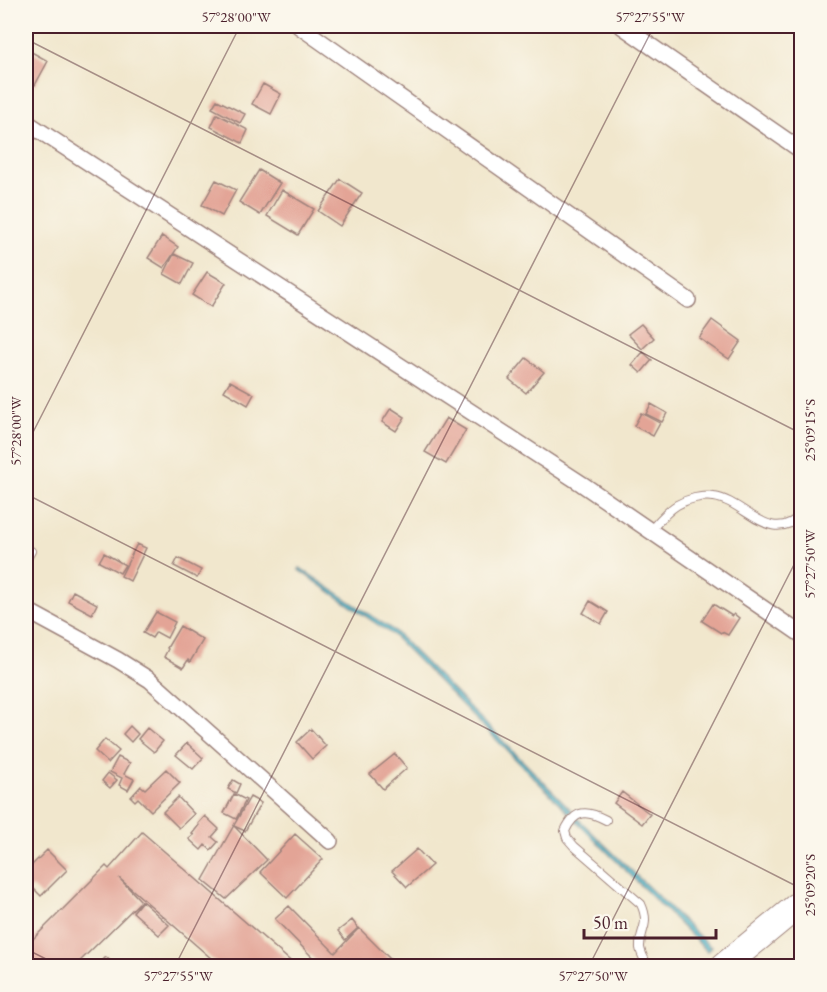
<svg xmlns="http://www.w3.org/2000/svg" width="827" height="992" font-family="'EB Garamond',serif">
  <rect width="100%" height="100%" fill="#fbf7ec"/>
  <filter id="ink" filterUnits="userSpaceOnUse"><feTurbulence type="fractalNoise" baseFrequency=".0167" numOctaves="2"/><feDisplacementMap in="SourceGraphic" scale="12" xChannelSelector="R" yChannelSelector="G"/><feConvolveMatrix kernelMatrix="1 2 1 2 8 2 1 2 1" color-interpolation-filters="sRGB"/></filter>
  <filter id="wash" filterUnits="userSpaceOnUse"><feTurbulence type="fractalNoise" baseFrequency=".008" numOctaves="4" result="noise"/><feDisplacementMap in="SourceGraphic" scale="24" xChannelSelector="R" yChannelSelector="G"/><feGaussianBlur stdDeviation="1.35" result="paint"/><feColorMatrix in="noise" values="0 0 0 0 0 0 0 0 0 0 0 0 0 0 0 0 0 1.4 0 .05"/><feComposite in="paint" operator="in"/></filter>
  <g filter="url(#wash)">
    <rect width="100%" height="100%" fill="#f1e7cd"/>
    <!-- water -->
    <path fill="#51bbcd" stroke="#4e6d7c" stroke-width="1.5" d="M300,568L394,631L572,811L569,813L393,635L299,570Z
      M577,818L708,945L711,947L707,951L575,820Z"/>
    <g id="blocks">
      <!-- building -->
      <path fill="#e3a496" d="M26,49L48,61L35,85L26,79Z
        M263,84L281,94L271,114L252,104Z
        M217,100L245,114L240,123L212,108Z
        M217,114L248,130L242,143L211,127Z
        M259,170L280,183L260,215L239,202Z
        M340,179L362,193L340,226L318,211Z
        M216,180L236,190L222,216L202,205Z
        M282,190L314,209L298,235L267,216Z
        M162,236L178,247L164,268L148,258Z
        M174,254L193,263L182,284L164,274Z
        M207,272L226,283L211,307L192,295Z
        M712,320L741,341L729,359L699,338Z
        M641,324L654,338L642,349L628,334Z
        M643,352L652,360L641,373L632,365Z
        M526,358L544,372L526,393L509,379Z
        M230,381L254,394L248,405L224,391Z
        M651,404L667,413L662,422L646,414Z
        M391,408L405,417L396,431L382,422Z
        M641,413L660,423L653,436L634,426Z
        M446,418L466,430L446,464L425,452Z
        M137,544L146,548L130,581L121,576Z
        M104,553L125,565L120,573L99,562Z
        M178,558L201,570L197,578L174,566Z
        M73,591L97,604L92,614L68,601Z
        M590,601L608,612L601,624L583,613Z
        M713,604L732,616L734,614L739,618L728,635L722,632L721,633L702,621Z
        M156,612L175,622L167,638L156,632L152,638L143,633Z
        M180,626L203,640L190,662L188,660L183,668L164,657L168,649L167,648Z
        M130,726L138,734L131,742L123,734Z
        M147,728L163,741L154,752L138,739Z
        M311,729L326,746L312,759L297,742Z
        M105,739L119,751L108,763L95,751Z
        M187,743L203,758L193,769L176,755Z
        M395,754L407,768L383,789L370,774Z
        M118,757L130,763L124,774L134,779L128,790L119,785L122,778L110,772Z
        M166,769L180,783L151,811L138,798L135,801L131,797L141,786L145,789Z
        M108,773L117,780L110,788L102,781Z
        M233,780L240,784L236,793L228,789Z
        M622,792L650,814L642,824L614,803Z
        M234,794L246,800L236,819L224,813Z
        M178,797L194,814L179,828L163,812Z
        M250,797L261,803L245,831L234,826L267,860L226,899L203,880Z
        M205,816L219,829L212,837L218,842L211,850L205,845L201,850L189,839L194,835L192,834L199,825L198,824Z
        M142,832L296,966H220L119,878L141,901L75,966H26V946L106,866L109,869Z
        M295,834L323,859L287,898L260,872Z
        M417,849L432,865L407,887L392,871Z
        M47,850L67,870L41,896L32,887L26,893V871Z
        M142,901L169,925L159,935L133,912Z
        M289,906L335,953L359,928L397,966H321L275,919Z
        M352,920L358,928L345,940L338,931Z
        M802,952V966H790Z
        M106,957L116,966H97Z"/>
    </g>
  </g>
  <g filter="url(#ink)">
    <use href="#blocks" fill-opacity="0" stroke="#9e837c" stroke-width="1.5"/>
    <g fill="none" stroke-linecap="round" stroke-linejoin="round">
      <!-- service casing -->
      <g stroke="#9e837c" stroke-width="10">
        <path id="service" d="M650,531C658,522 667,511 677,505C687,499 702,495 714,497C745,501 770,547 802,514
          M26,560L31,551
          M606,820C587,810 575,809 565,831L567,838L574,846L641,904C651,926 639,930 640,948C641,954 645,961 648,966"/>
      </g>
      <!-- minor casing -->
      <g stroke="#9e837c" stroke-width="18">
        <path id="minor" d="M299,26L688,300
          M622,26L802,151
          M26,122L582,484L802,635
          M26,610L118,660L150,680L330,841"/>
      </g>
      <!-- trunk casing -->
      <g stroke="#9e837c" stroke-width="28">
        <path id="trunk" d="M724,966L802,902"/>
      </g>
      <!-- service -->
      <use href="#service" stroke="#fff" stroke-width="8"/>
      <!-- minor -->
      <use href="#minor" stroke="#fff" stroke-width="15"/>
      <!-- trunk -->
      <use href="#trunk" stroke="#fff" stroke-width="26"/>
    </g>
  </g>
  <!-- ticks -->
  <path fill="none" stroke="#4a1f2b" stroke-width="1.5" stroke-opacity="0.45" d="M26,39L802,434M26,446L240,26M26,494L802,889M26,949L60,966M175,966L654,26M589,966L802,549"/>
  <!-- margin -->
  <rect width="827" height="992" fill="none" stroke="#fbf7ec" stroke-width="66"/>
  <!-- scale -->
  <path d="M584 929v9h132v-9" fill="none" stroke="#4a1f2b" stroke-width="3"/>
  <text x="593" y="929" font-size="18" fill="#4a1f2b" stroke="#fbf7ec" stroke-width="4.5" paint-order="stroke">50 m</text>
  <rect x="33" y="33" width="761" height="926" fill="none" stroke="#4a1f2b" stroke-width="2"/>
  <g font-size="15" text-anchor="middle" fill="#4a1f2b">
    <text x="236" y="22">57°28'00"W</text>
    <text x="650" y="22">57°27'55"W</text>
    <text transform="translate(810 430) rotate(-90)" y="5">25°09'15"S</text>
    <text transform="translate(16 431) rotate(-90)" y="5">57°28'00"W</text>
    <text transform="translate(810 564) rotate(-90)" y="5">57°27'50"W</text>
    <text transform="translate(810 885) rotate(-90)" y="5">25°09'20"S</text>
    <text x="178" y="981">57°27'55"W</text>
    <text x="593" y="981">57°27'50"W</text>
  </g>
</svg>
